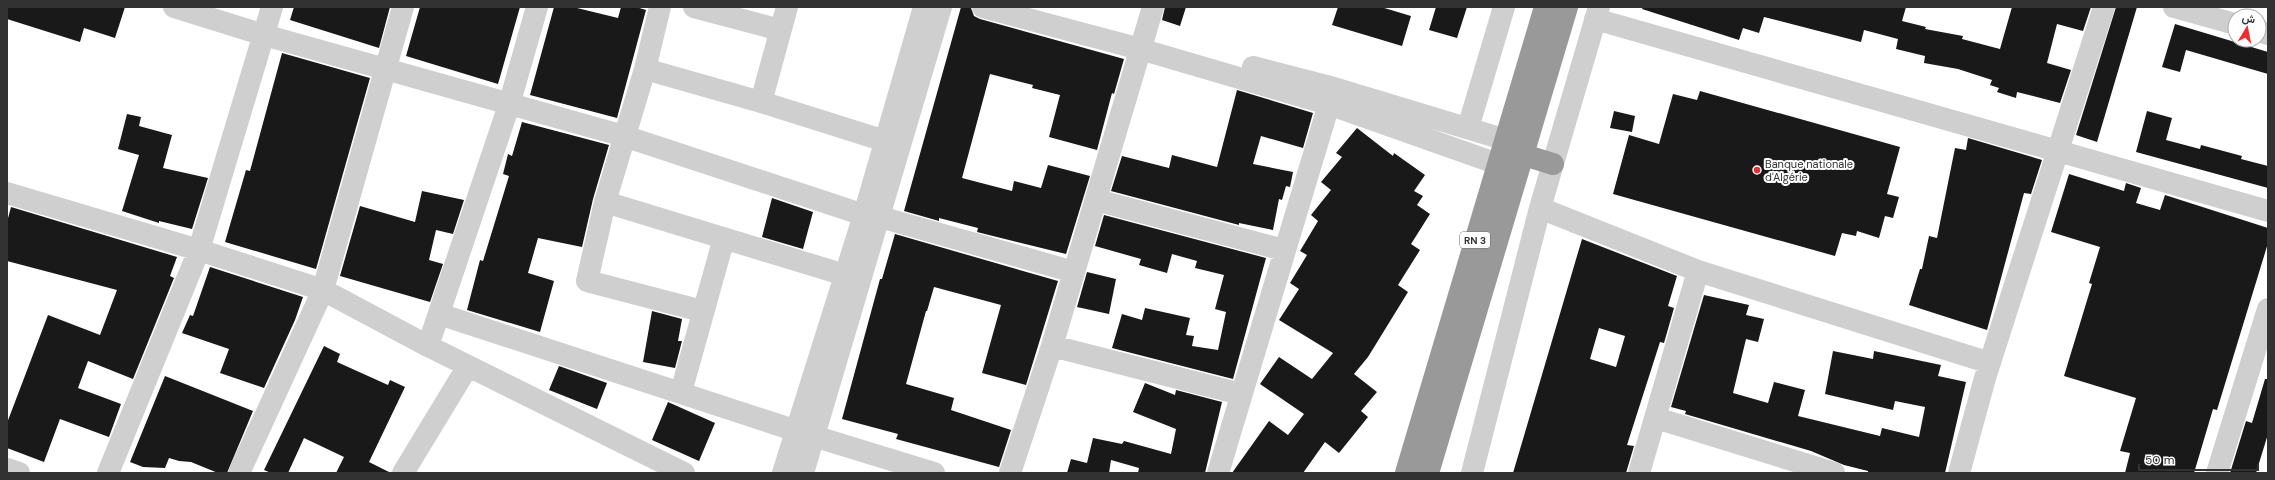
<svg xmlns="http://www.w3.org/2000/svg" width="2275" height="480" font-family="'DM Sans',Vazirmatn,sans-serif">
  <rect width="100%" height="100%" fill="#fff"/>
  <!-- building -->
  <path fill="#191919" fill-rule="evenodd" d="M7,7H125L115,38L84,28L80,42L7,19Z
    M294,7H390L379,48L290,20Z
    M420,7H520L498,84L406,56Z
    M554,7H573L618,18L621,7H636L646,10L617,118L530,95Z
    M961,7L971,8L974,16L980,19L1124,59L1114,94L1112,93L1097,150L1049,137L1060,95L1032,88L1033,85L990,74L962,178L1012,191L1014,181L1041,188L1048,165L1090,176L1066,254L977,232L978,228L939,218V221L904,211Z
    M1165,7H1186L1180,26L1162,20Z
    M1338,7H1381L1411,16L1402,46L1332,25Z
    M1436,7H1467L1457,38L1429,30Z
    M1643,7H1906L1902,21L1926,27L1925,29L1963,36L1962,39L2000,49L2012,7H2091L2083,31L2057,24L2047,63L2071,70L2060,103L2017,92L2016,98L1997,92L1999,88L1990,85L1992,80L1958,69L1924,63L1925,56L1896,49L1898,39L1864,30L1861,42L1764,17L1759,33L1743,28L1739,40L1642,9Z
    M2116,7H2137L2097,142L2076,135Z
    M2175,24L2268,52V74L2186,50L2180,72L2162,67Z
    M282,53L370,78L316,269L225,242L246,170L250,171Z
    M1237,90L1313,113L1303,148L1261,136L1253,164L1293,172L1290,187L1286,186L1282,200L1279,199L1273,230L1239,223V225L1111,191L1122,156L1169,168L1172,155L1217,167Z
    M1700,91L1900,147L1887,194L1899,197L1893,218L1885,216L1879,238L1857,231L1856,236L1842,233L1835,256L1613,194L1629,135L1659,144L1673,94L1697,100Z
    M1614,111L1635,116L1632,132L1610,128Z
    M2147,111L2172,118L2166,140L2200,149L2201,145L2242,156L2241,159L2268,166V188L2136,152Z
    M127,114L141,117L139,126L172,135L163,168L208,178L192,229L159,221V223L122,211L139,155L118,149Z
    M522,122L609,145L593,199L582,247L538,238L528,273L554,281L540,332L467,310L480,260L483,261L509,176L503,174L508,154L512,156Z
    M1357,128L1393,156L1394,153L1425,175L1414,191L1423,196L1417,205L1430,214L1411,244L1420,250L1398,285L1408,292L1368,357L1354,374L1377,392L1361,411L1368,417L1339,453L1325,442L1303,473H1232L1269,421L1288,435L1304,414L1260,384L1279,357L1312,379L1333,353L1279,320L1299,289L1290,283L1307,255L1300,251L1318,221L1311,215L1331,190L1321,182L1342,157L1336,153Z
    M1968,138L2042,160L2031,194L2024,193L1987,330L1909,305L1920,269H1922L1929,236L1937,238L1955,148L1966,150Z
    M2069,174L2124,191L2126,183L2141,188L2136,203L2160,210L2165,195L2268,228V243L2217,410L2213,409L2194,473H2125L2130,453L2120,451L2136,398L2064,376L2092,284L2089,283L2100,247L2051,232Z
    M422,191L464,200L453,234L436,230L429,260L443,264L430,302L340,276L360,206L415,222Z
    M772,198L813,212L803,249L762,237Z
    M11,207L177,257L170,276L174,278L133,379L88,361L78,388L121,404L109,437L60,419L44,462L7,448V423L48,315L100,335L117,290L7,261V222Z
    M1104,215L1266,258L1233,379L1112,348L1122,314L1142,320L1145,308L1190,318L1186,335L1194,336L1192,346L1218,350L1226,312L1215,309L1224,275L1195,268L1197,261L1172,254L1167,273L1139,265L1141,259L1095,246Z
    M895,234L1058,281L1026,385L982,373L1001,305L934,287L927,311H926L906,384L954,398L951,410L1011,430L999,467L896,439L898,434L842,419L880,279H882Z
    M1582,239L1677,276L1668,306L1674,308L1664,343L1660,342L1627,445L1634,446L1626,473H1513ZM1599,328L1625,336L1616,367L1590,359Z
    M210,267L303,297L295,320L264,388L220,373L229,349L182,333L190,315L193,316Z
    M1087,272L1116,279L1109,314L1077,307Z
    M1704,295L1749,305L1746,315L1764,319L1758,342L1746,339L1733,393L1768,403L1774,382L1805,390L1798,416L1880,436L1882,428L1919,437L1925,407L1895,401L1893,410L1825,394L1833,351L1873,359L1874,351L1941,365L1938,376L1966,382L1945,473H1868V471L1844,465L1811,451L1685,414L1686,411L1671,407Z
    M652,311L682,319L678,341H682L675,368L643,362Z
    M324,346L340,354L337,362L388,385L390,380L405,387L369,462L391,473H336L344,457L304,438L288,473H271L264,470Z
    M559,366L607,383L597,409L549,390Z
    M165,376L253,411L227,473H218L191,462L179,461L169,458L165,468L143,467L130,462Z
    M2265,379H2268V434L2256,473H2230L2246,421L2252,423Z
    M1145,383L1175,395L1176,390L1222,402L1205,473H1138L1139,468L1111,460L1109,473H1067L1071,459L1087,463L1093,438L1122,444L1124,441L1171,454L1176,429L1133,412Z
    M668,402L715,423L699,461L652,440Z"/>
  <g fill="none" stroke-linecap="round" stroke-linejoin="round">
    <!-- minor -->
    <path stroke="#cfcfcf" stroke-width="22" d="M174,7L264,35L624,136L864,215L880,217L1074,272
      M660,7L645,69L761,102
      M694,7L780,30
      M787,7L761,102L885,141
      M983,7L1140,49L1328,104L1515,170
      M2174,7L2235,24
      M1595,19L2268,211
      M2259,31L2268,34
      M1253,67L1334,88L1523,145
      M645,69L605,202L587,281L702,311
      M1468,128L1504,7
      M7,193L199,250L323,290L428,346L684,473
      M1096,200L1284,250
      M605,202L858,279
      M1540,208L1698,271L1990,363
      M439,314L797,431L934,473
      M428,346L509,105L537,7
      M1052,346L1241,394
      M681,392L724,238
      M1656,418L1834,473
      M7,469L19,473
      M108,473L199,250L272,7
      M239,473L323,290L403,7
      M403,473L468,366
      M783,473L864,215L924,7
      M803,473L941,7
      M1010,473L1052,346L1153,7
      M1218,473L1333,91
      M1472,473L1540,208L1599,7
      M1639,473L1698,271
      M1959,473L1985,378L2104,7
      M2217,473L2268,309"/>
    <!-- highway -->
    <path stroke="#999" stroke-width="22" d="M1524,155L1553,164
      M1406,473L1545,7
      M1428,473L1567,7"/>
  </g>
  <!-- markers -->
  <circle fill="#f32b2c" stroke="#fff" stroke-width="1.5" cx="1757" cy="170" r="4"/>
  <g text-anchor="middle" stroke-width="4" stroke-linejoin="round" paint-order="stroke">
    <!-- shield labels -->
    <rect fill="#fff" stroke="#707070" stroke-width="1" x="1460" y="232" width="30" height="16" rx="3"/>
    <g font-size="10" font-weight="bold" fill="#323232">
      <text x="1475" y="244">RN 3</text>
    </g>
    <!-- poi labels -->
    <g font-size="11" fill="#323232" stroke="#fff" text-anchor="start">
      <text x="1765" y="168">Banque nationale<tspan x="1765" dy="13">d'Algérie</tspan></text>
    </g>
  </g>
  <!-- border -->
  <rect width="2275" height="480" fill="none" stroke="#323232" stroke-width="16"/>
  <!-- north arrow -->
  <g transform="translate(2247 28) rotate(10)"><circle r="19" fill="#ffffff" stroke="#adadad"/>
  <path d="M0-3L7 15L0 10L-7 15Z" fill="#f32b2c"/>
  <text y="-6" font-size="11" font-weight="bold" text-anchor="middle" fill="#323232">ش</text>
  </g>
  <!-- scale -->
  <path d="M2139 464v6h119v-6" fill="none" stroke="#323232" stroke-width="2"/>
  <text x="2145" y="464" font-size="12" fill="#323232" stroke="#ffffff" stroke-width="3" paint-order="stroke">50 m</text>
</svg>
